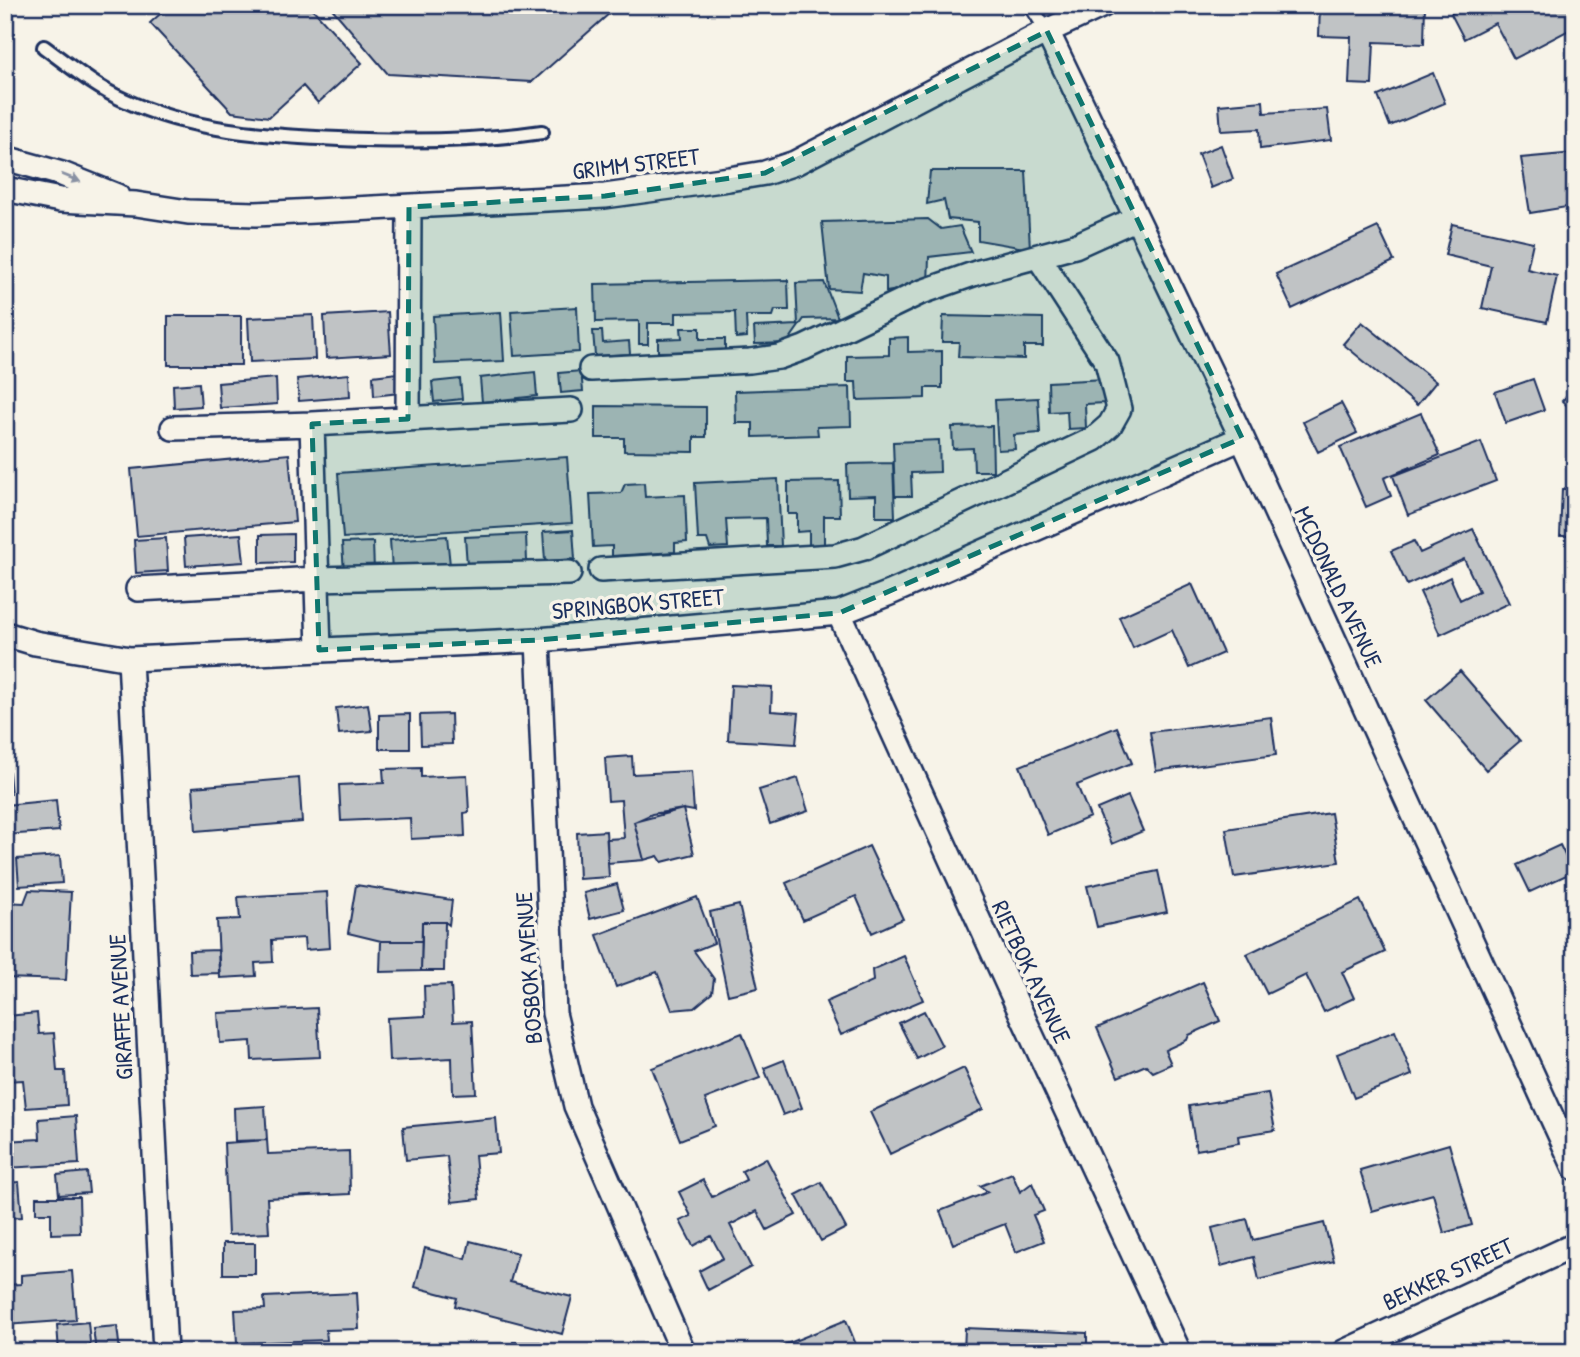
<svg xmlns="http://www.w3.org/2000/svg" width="1580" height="1357" font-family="'Patrick Hand',sans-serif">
  <rect width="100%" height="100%" fill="#f7f3e8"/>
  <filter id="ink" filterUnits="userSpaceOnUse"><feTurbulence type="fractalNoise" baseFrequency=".0143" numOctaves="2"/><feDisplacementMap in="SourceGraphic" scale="14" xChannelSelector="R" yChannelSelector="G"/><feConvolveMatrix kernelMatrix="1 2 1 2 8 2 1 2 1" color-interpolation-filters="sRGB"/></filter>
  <g filter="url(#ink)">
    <!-- building -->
    <path fill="#c0c3c5" stroke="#1b2f5e" stroke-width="2" d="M170,5H309L362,63L318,103L303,86L269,117L232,112L150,23Z
      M329,5H619L532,82L388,74Z
      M1320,5H1425L1424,44L1374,42L1372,85L1349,84L1351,37L1319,36Z
      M1467,5H1497L1500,11L1511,5H1574L1575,27L1514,59L1495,23L1464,39L1451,14Z
      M1433,73L1445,103L1390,126L1378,96Z
      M1263,101L1264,113L1327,109L1331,140L1260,149L1259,129L1221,131L1219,105Z
      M1221,145L1233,179L1211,188L1198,154Z
      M1575,153V152V231L1566,207L1530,213L1521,158Z
      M930,171H1026L1030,249L978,240V222L948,219L944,200L927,204Z
      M928,219L941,229L960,226L971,252L929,257L928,285L886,292V277L863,273L860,291L829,289L822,222Z
      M1452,224L1533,242L1527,269L1557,276L1547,322L1482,308L1491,266L1445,255Z
      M1378,227L1394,261L1292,309L1276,274Z
      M788,280L789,310H775L773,316H746L747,337L736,338L735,312L676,313V323H648V344H639V321L596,322L595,284Z
      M824,282L838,318L804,319L787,343L755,344L754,327L798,325L796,283Z
      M577,307L579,352L514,356L511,311Z
      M388,312L391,354L326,358L324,316Z
      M501,312L504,361L435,364L433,316Z
      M313,315L315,359L250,362L248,318Z
      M168,316H241V365H168Z
      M943,316L1043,318V346H1024V359L958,357L959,342H942Z
      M1362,322L1436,382L1417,405L1343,344Z
      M681,328H700V339H725V351L658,352V339L682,338Z
      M593,331H602L603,343L629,341L630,354L595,356Z
      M908,337V352L942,351V388H925V398L857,400L856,382H847V356L889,355V338Z
      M581,371L583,391L561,393L559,373Z
      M535,372L537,396L482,402L480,378Z
      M397,373L399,393L374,396L373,376Z
      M349,374L350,397L299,401L297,379Z
      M276,378L277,404L220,408L218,383Z
      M460,379L462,399L434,402L432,382Z
      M1105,379L1106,403L1085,404L1086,428L1068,429L1067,411L1049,412L1048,382Z
      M1533,379L1544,410L1506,423L1495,392Z
      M199,383L201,406L174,408L173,385Z
      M850,387L851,426L817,427L818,435L753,437V423H736L735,391Z
      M1575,387V413L1562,401Z
      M1038,398L1040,433L1014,435L1015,449L998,450L995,400Z
      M1341,403L1357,433L1318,452L1303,422Z
      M596,406L706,407V437H694V452L624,451V438H596Z
      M1421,413L1440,455L1384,478L1391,496L1366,507L1340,447Z
      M992,426L993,471H974L973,448L953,449L952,427Z
      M939,440L940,472L911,473L912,496H895L893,442Z
      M1481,442L1496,481L1408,515L1393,476Z
      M289,454L295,522L137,536L131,469Z
      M567,457L572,523L343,538L338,473Z
      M893,463L895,517H876V495L848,496L847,464Z
      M778,479L781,546H767L766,518L726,519L728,547L710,548L707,539H698L695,483Z
      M839,481L840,516H824V546H809V531L797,532V514H788V482Z
      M644,483L645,497L685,495L687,542L675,543V552L612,556V546L593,547L590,494L621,493L625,484Z
      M1562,489H1575V536H1560Z
      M1473,529L1509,603L1440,635L1420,592L1450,577L1460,600L1479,591L1464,559L1407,585L1391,551L1414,541L1420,553Z
      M573,530L575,559L545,561L543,532Z
      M241,534L244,562L186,566L184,538Z
      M293,534V562L260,563V535Z
      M526,534L527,562L467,565L465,537Z
      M447,536L450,565L392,570L390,540Z
      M166,538L168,571L136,573L134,540Z
      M373,542L374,571L344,572L342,543Z
      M1192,584L1223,653L1189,668L1172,630L1133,648L1119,617Z
      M1460,671L1520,741L1486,770L1426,700Z
      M731,685L772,687L771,711L799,713L796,744L728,740Z
      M368,704L372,731L339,734L336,708Z
      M410,714V749H379V715Z
      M451,714L452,744L421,745L420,715Z
      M1271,717L1276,755L1156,771L1150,732Z
      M1117,727L1132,763L1077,785L1090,817L1048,835L1020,766Z
      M6,740L11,794H5V740Z
      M632,756L633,774L691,771L694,811L683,809L652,814L634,822L644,860L608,863L607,839L624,838L621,800L608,801L605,758Z
      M421,768V777L467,775L469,812L464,813L465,836L411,839L410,818L341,821L339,785L384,783L383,769Z
      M299,778L302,822L196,831L193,787Z
      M798,778L808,811L770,824L759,790Z
      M1128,796L1143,831L1112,844L1097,809Z
      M56,800L59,831L5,835V805Z
      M683,809L694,854L662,862L658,856L644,860L634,822Z
      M1331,813L1339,862L1234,877L1226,829Z
      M606,831L609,877L579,879L577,833Z
      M1560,845L1573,872L1530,892L1517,865Z
      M869,846L903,919L872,933L856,896L803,920L786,883Z
      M60,856L62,883L19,886L17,859Z
      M1158,871L1167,912L1097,927L1087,886Z
      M617,884L624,910L590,919L584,893Z
      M356,885L452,900L449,925L445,922H422V941H381L348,933Z
      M29,890L71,892L66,980L5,978V902L24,903Z
      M327,892L330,948L305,950L304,938L272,940L273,962L255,963L256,976L220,978L217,920L240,919L238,897Z
      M697,897L714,943L694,951L714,979L712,993L694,1008L672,1010L657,972L616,987L597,935Z
      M1360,900L1385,952L1342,972L1354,998L1324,1012L1306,975L1267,994L1247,954Z
      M739,905L758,988L728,995L710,912Z
      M422,922H445L444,971H421Z
      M381,941H422L421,971L380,972Z
      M218,950L219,973L190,974L189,951Z
      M904,956L923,1000L841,1035L826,1002L873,981L872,970Z
      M1203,982L1220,1021L1189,1035L1187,1040L1165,1050L1171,1064L1153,1072L1146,1065L1118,1077L1097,1028Z
      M451,985L453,1022L472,1021L476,1093L453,1094L452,1058L389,1061L387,1018L425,1016L424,986Z
      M317,1008L320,1057L252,1060L251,1041L220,1043L218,1013Z
      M924,1011L942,1046L917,1059L899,1023Z
      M37,1013L39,1034L54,1033L57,1071H65L67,1105L26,1108L23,1080L5,1081V1044H10L8,1016Z
      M1395,1031L1412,1075L1354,1098L1337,1054Z
      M742,1033L760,1078L705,1099L715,1126L680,1140L652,1068Z
      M784,1060L802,1108L783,1115L764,1068Z
      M964,1068L983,1109L890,1154L870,1112Z
      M1268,1093L1275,1130L1238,1136L1239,1143L1196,1150L1189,1106Z
      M265,1106L267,1140L235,1141L234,1108Z
      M76,1116L79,1164L5,1168V1141L40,1139L39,1119Z
      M496,1118L499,1153L475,1155L479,1199L452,1202L447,1156L406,1160L403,1127Z
      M267,1140L268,1154L349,1151L350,1194L267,1198L269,1233L228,1235L224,1143Z
      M1449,1144L1472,1225L1444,1233L1433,1194L1372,1211L1360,1170Z
      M766,1158L796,1215L767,1230L757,1211L730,1225L751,1267L708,1290L699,1271L723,1258L711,1236L693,1246L680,1221L691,1216L679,1192L703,1180L712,1197L746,1180L742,1171Z
      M87,1172L89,1193L59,1195L57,1175Z
      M1012,1173L1020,1192L1032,1183L1044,1211L1033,1215L1044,1241L1016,1252L1005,1224L953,1244L940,1211L988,1192L980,1186Z
      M19,1182L22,1217L5,1218V1183Z
      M821,1182L846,1228L821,1241L796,1195Z
      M36,1197H79L80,1233L51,1234V1213H36Z
      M1247,1219L1253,1240L1324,1223L1334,1261L1259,1280L1254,1257L1221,1266L1212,1228Z
      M470,1241L518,1253L510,1282L572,1297L562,1334L455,1306L457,1298L415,1287L425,1248L466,1259Z
      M223,1243H255V1274H223Z
      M72,1271L76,1320L5,1325V1285L21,1284V1275Z
      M357,1293L359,1329L326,1330L327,1340L237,1343L235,1310L265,1309L264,1297Z
      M846,1320L859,1352H767Z
      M88,1322L91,1352H59L57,1325Z
      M117,1326L120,1352H96L93,1328Z
      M965,1328L1087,1333V1352H964Z
      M513,1342H540V1352H513Z"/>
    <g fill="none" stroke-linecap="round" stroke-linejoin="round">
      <!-- service casing -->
      <g stroke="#1b2f5e" stroke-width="18">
        <path id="service" d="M1030,5L1047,31
          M44,47C70,66 95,87 124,100C191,131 266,136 339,139C407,142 474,142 542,132"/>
      </g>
      <!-- minor casing -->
      <g stroke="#1b2f5e" stroke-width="28">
        <path id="minor" d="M1047,31L1242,438L1575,1168
          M5,158L62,174L117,196
          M5,189L60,200L136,204L188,212L256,214L605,196L729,179L765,173L795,163L1047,31L1103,5
          M591,369L750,361L779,357L804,348L919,293L979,272L1075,246L1135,219
          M408,419L409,207
          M312,424L571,410
          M173,428L312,424L319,650
          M601,570L835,556L864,548L1094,439L1110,425L1119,409L1107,362L1038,256
          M138,589L316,579L569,573
          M839,613L1008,985L1179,1352
          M5,634L35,643L130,659L538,640L839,613L890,593L1242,438
          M538,640L554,1013L576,1106L683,1352
          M130,659L165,1352
          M1344,1352L1575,1245"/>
      </g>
      <!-- service -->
      <use href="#service" stroke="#f7f3e8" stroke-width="12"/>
      <!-- minor -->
      <use href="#minor" stroke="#f7f3e8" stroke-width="23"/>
    </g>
    <!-- one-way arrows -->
    <defs><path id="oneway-solid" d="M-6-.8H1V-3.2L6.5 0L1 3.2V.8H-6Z" transform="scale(1.75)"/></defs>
    <use fill="#8991a3" href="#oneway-solid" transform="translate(71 178) rotate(22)"/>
  </g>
  <!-- marked area -->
  <path fill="#0f766e" fill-opacity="0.2" stroke="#0f766e" stroke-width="5" stroke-dasharray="14 9" stroke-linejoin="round" d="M1047,31L1242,438L839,613L538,640L319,650L312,424L408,419L409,207L605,196L765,173Z"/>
  <g text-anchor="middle" stroke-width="7" stroke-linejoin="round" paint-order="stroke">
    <!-- street labels -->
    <g font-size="24" fill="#1b2f5e" stroke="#f7f3e8">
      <text transform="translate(636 164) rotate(-7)" y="8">GRIMM STREET</text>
      <text transform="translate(1338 587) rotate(65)" y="8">MCDONALD AVENUE</text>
      <text transform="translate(638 604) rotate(-5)" y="8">SPRINGBOK STREET</text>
      <text transform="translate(529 968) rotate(-94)" y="8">BOSBOK AVENUE</text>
      <text transform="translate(1031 972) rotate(65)" y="8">RIETBOK AVENUE</text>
      <text transform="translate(121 1007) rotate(-93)" y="8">GIRAFFE AVENUE</text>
      <text transform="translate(1448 1274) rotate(-25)" y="8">BEKKER STREET</text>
    </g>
  </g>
  <!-- margin -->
  <rect width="1580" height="1357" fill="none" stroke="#f7f3e8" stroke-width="28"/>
  <rect x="14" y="14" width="1552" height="1329" fill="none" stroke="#1b2f5e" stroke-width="2.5" filter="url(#ink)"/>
</svg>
